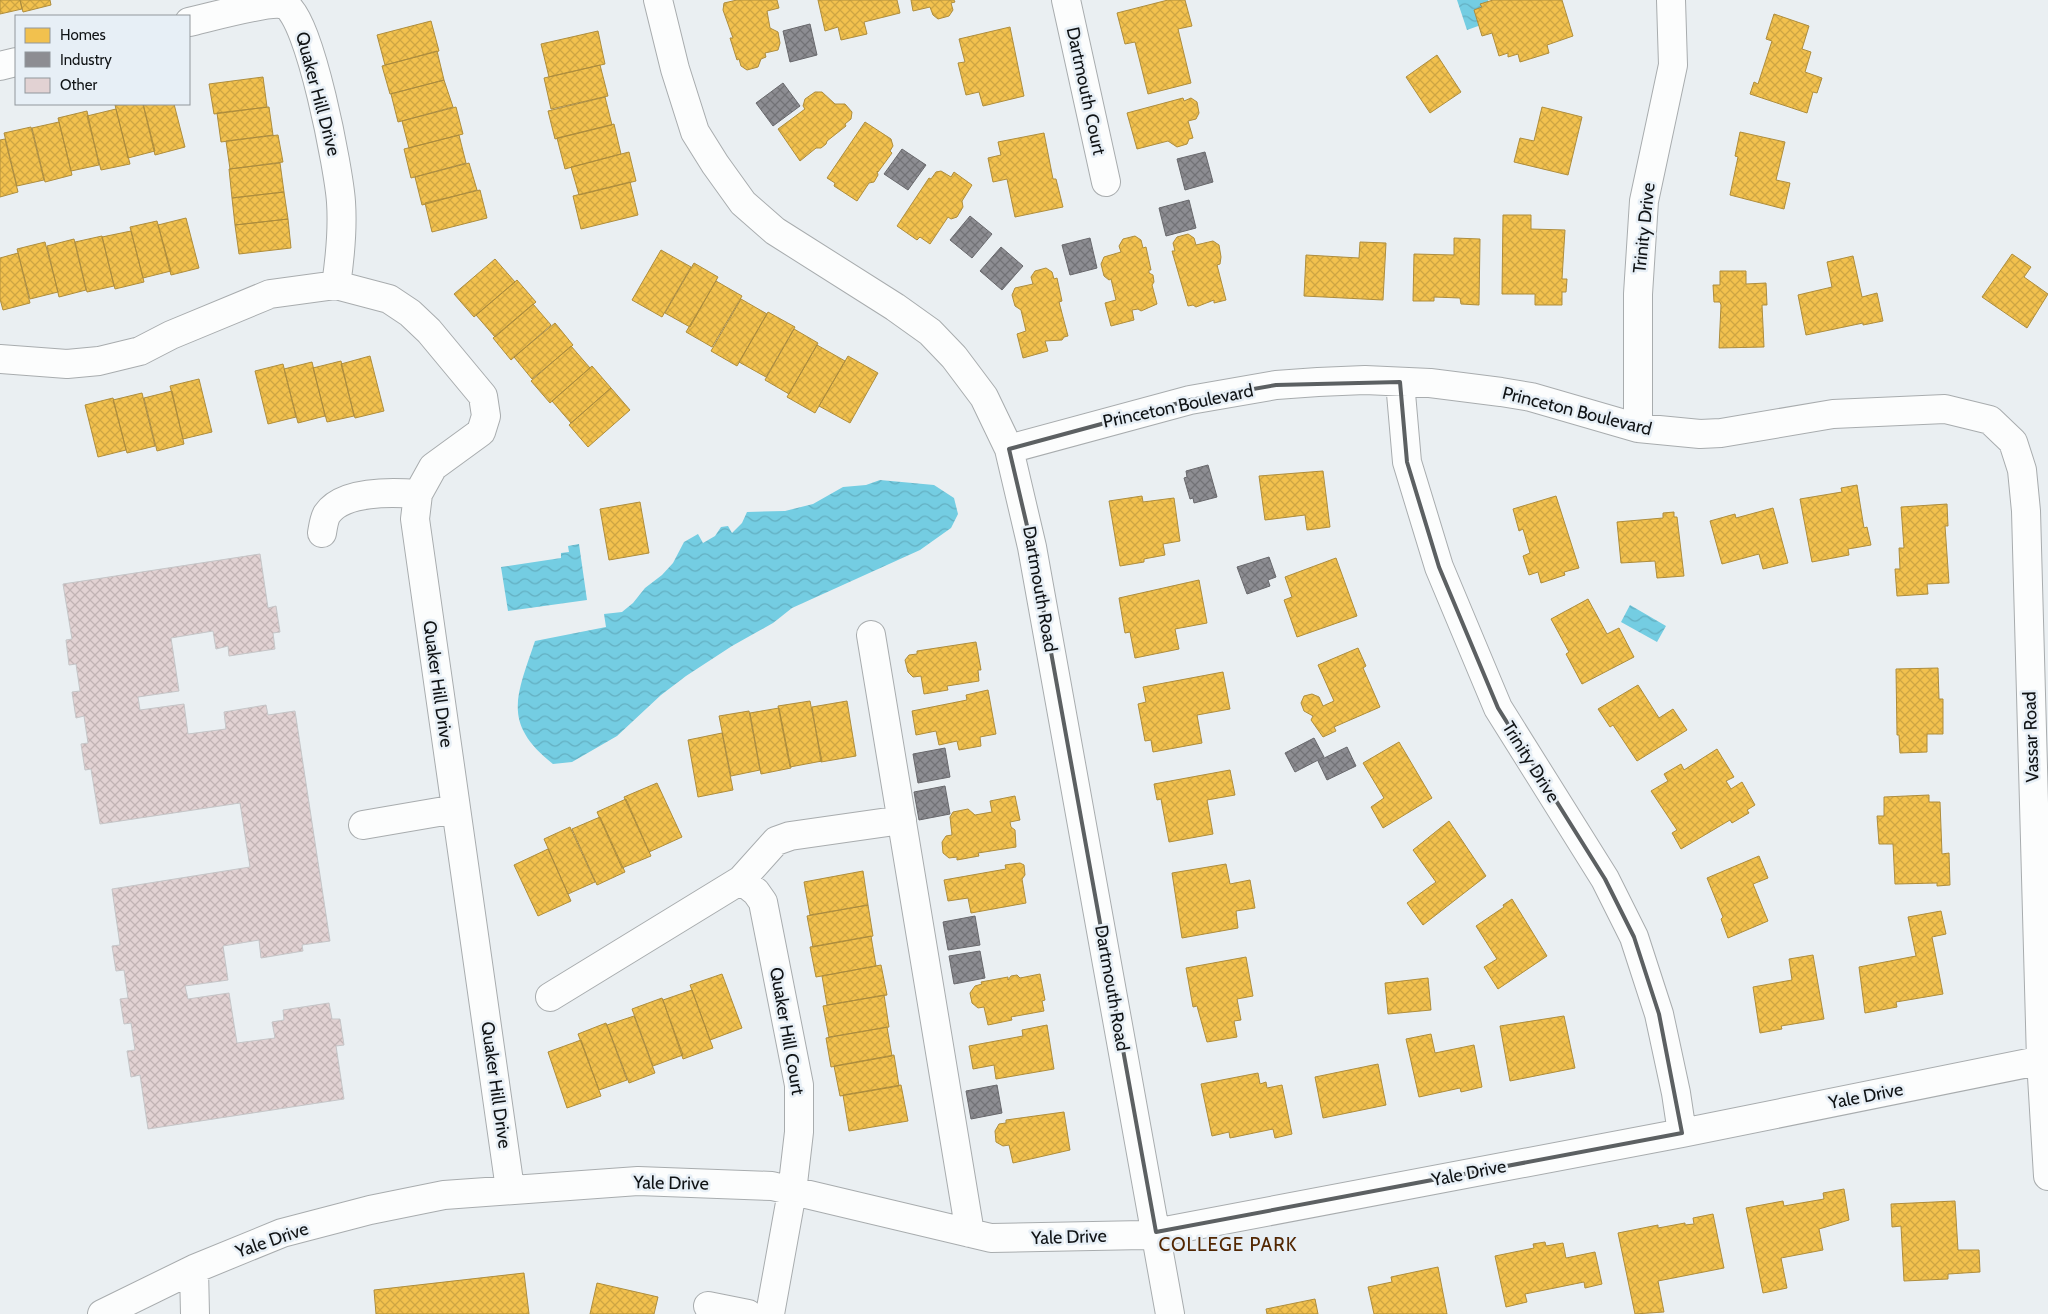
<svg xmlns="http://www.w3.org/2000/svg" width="2048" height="1314" font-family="Cabin,sans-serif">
  <defs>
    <pattern id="water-waves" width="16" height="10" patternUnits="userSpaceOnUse" patternTransform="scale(1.25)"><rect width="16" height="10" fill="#74cde2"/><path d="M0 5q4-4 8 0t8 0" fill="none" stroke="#63afc1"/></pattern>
    <pattern id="homes-cross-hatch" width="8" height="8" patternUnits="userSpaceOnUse" patternTransform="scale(1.25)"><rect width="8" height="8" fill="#f2c14e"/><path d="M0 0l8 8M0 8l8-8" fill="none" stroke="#cea543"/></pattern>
    <pattern id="industry-cross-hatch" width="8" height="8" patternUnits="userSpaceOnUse" patternTransform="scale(1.25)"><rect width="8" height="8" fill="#8d8d92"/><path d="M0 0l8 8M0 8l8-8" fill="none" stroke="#727276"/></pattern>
    <pattern id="building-cross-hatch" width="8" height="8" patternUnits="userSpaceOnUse" patternTransform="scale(1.25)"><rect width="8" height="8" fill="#e2d2d3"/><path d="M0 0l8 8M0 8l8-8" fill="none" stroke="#c1b3b4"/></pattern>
  </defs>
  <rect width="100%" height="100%" fill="#eaeff2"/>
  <!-- water -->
  <path fill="url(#water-waves)" d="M1457,0H1488L1495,20L1467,30Z
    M880,480L934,485L954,498L958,514L951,528L920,550L792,608L773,623L732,646L686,676L661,695L617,736L572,762L553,764C501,723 517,695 535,641L606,627L604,614L622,612L633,603L645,588L662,575L673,563L684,542L698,534L703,543L715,536L721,527L728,526L732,533L742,523L747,512L785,511L813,504L843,487L866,485Z
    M579,544L587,600L508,611L501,567L561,558V553L569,552L568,546Z
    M1630,605L1666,626L1657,642L1621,622Z"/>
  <!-- homes -->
  <path fill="url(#homes-cross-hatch)" stroke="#ae8d3d" d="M0,0H20L22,9L0,14Z
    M20,0H50L51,5L23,12Z
    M737,0H777L779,8L767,11L770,28L778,32L780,43L778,50L765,53L766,57L761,59L758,67L747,70L741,66L739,59L737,60L730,38H733L723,10L724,3Z
    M818,0H897L900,13L864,22L867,34L841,40L838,27L825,31Z
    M911,0H954L955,2L951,3L953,10L949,16L938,19L933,15L930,7L913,11Z
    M1168,0H1185L1192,26L1178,29L1191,83L1148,94L1135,42L1125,44L1117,13Z
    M1493,0H1562L1573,36L1547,45L1549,53L1520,62L1518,54L1508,57V53L1499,56L1492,33L1482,36L1474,10L1482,7L1480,4Z
    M1774,14L1809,26L1802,49L1811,52L1805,72L1822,78L1817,93L1813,92L1807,113L1750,94L1754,82L1758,84L1772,41L1766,39Z
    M431,21L439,51L385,65L377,35Z
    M1010,27L1024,96L983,106L979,92L966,95L958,63L965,62L959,39Z
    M598,31L605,64L549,77L541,44Z
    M437,51L444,80L390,94L382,66Z
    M1437,55L1461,92L1430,113L1406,77Z
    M600,65L608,96L551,109L544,78Z
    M263,77L267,107L214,114L209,84Z
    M444,80L453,107L398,122L391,94Z
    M815,92H822L835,104H845L852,112L851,119L845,124L846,126L827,141L826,144L821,148H816L800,161L778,129L805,109L803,106L805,99Z
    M605,97L612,125L555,139L548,111Z
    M1183,98L1184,101L1191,98L1197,102L1199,113L1196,119L1188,121L1193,138L1189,139L1187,144L1177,147L1168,141L1137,149L1127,113Z
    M143,104L155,151L128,158L115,105Z
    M143,104H174L185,147L155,155Z
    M269,107L273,135L221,142L217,113Z
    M456,107L463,134L409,148L402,121Z
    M1542,107L1582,117L1568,175L1514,162L1520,138L1534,141Z
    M116,109L130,164L101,170L87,116Z
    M87,111L99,165L71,171L58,118Z
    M59,122L72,175L45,182L32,128Z
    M865,122L891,139L893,146L890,151L892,153L878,172L877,171L878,175L874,182L869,183L857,201L834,186L835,183L827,178Z
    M614,124L621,154L565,169L557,138Z
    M31,127L44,180L17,186L4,133Z
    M1740,132L1785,142L1776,180L1790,183L1784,209L1730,195L1738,157L1735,156Z
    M1044,133L1053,179H1056L1063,207L1015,217L1007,179L993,182L988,158L1001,155L998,142Z
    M278,135L283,162L230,169L226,141Z
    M459,135L466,163L411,178L404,149Z
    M5,139L18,192L0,197V140Z
    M629,152L636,181L579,195L571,167Z
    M280,163L284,192L232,198L229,169Z
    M469,163L477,190L422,205L415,177Z
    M941,171L951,177L954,172L972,185L962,201L963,207L957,217L951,219L948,217L930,244L920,237L917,240L897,226L929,178L931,179L936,172Z
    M630,182L638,215L581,229L573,196Z
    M480,190L487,218L432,232L425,203Z
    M284,192L288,219L235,225L232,198Z
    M1503,215H1531V229L1565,230L1562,279H1567L1566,292H1562V305H1535V294H1502Z
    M186,218L199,268L171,275L158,225Z
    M288,219L291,248L239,254L235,225Z
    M157,221L171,271L143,278L130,227Z
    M131,231L144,282L115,289L102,237Z
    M1188,234L1194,238L1196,245L1213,241L1219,245L1221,257L1220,264L1217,265L1226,300L1214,303V300L1196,307L1193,305L1188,306L1172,251H1175L1173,243L1177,237Z
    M102,236L114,286L87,292L75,242Z
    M1135,236L1141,240L1143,248L1146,247L1151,270H1149V273L1153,275L1154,282L1152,285L1157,304L1141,311L1138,309L1132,310L1134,320L1111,326L1105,303L1116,300L1111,279L1109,280L1104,276L1101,264L1104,257L1121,252L1119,246L1123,239Z
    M1454,238L1480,239L1479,305L1461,304L1460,298L1434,297V301H1413L1414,254L1454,255Z
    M74,239L86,290L59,297L47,246Z
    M45,242L58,292L30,299L17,249Z
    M1360,242L1386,243L1383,300L1304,296L1306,255L1359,258Z
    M661,250L691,267L662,317L632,300Z
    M18,253L30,303L3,310L0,299V258Z
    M2012,254L2031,267L2024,277L2048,294L2027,328L1982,297Z
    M1853,256L1862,297L1877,293L1883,321L1863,325V323L1806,335L1798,295L1832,287L1827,262Z
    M495,259L515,282L474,317L454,294Z
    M694,263L718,277L690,327L665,313Z
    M1046,268L1052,272L1054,279L1057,278L1062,301L1059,302L1068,336L1064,337L1062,340L1045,341L1048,351L1023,358L1017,334L1026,331L1021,310L1015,306L1012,295L1015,288L1033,284L1031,277L1035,271Z
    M1720,271H1746V284L1766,283L1767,305H1762L1764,347L1719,348L1721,305L1720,302H1714L1713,285H1720Z
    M517,280L536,302L495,337L476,315Z
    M716,281L742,296L712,347L686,332Z
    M741,299L767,314L737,366L711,351Z
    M533,304L551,325L511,360L493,338Z
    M768,312L795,327L766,377L739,362Z
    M555,323L573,345L532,379L514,357Z
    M794,329L818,343L789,394L765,380Z
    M817,345L845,361L815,413L787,397Z
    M571,346L590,368L550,403L531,381Z
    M370,356L384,411L355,418L341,364Z
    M848,356L878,373L850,423L819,406Z
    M341,361L354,416L327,422L313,368Z
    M312,362L325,416L298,423L284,369Z
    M283,364L296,417L268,424L255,371Z
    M592,366L611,388L571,423L552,401Z
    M199,379L212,432L183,439L170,386Z
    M611,388L630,410L588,447L569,425Z
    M172,391L184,444L157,451L144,398Z
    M142,393L155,446L127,453L113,400Z
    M113,398L126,450L98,457L85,405Z
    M1323,471L1330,527L1307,530L1305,515L1265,520L1259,476Z
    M1857,485L1864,528L1867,527L1871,545L1848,549L1849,555L1812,562L1800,499L1842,492L1841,488Z
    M1142,496L1143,502L1174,498L1180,541L1163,544L1165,555L1144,559V562L1120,566L1109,501Z
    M1556,496L1579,568L1564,572L1565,575L1541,583L1538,572L1529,575L1523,556L1530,553L1523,529L1519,531L1513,509Z
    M640,502L649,553L609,560L600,509Z
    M1947,504L1948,526H1945L1949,583L1927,584L1928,594L1897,596L1895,569H1900L1899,548H1904L1901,507Z
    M1773,508L1788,563L1763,569L1759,554L1722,564L1710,521L1735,514L1736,518Z
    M1674,512V517H1677L1684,576L1657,578L1655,561L1621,563L1617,522L1663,518V513Z
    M1336,558L1357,616L1297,637L1284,600L1292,597L1285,577Z
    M1199,580L1207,623L1175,629L1179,649L1135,658L1130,632L1125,633L1119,598Z
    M1588,599L1607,634L1619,628L1634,657L1582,684L1566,654L1569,652L1551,619Z
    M976,642L981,670H978L979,681L947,686L948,690L924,694L921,676L913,677L908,672L905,660L909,655L917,654V651Z
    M1358,648L1366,666L1363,668L1380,707L1334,727L1336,731L1323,737L1311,720L1313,716L1304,711L1301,703L1304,696L1312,694L1319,697L1323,706L1334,701L1318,665Z
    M1938,668L1939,699H1943V734H1927V752L1900,753L1899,735H1897L1896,669Z
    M1223,672L1230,709L1197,715L1202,743L1153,752L1151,740L1145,741L1138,704L1146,702L1143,687Z
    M1638,685L1659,718L1673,709L1687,730L1637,761L1613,725L1610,727L1598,709Z
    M988,690L996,734L980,737L981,746L959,750L957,741L939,745L936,731L916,735L912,711L967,700L966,695Z
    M810,701L822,761L790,767L778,706Z
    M847,701L856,756L821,762L812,707Z
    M779,708L791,768L761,774L750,713Z
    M749,711L760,770L731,776L719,716Z
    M722,733L733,790L698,797L688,740Z
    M1399,742L1432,798L1383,828L1371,807L1384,798L1363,763Z
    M1717,749L1734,777L1726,781L1731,789L1742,782L1755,805L1747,810L1749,813L1732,823L1730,820L1681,849L1672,833L1677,830L1651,791L1668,781L1664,774L1681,764L1684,770Z
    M1230,770L1235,795L1207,800L1213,834L1169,842L1161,799L1157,800L1154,784Z
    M657,783L682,837L649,852L624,797Z
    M1929,795V802H1940L1942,854L1949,853L1950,885L1937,886V883L1895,884L1893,844H1879L1877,816H1884V797Z
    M1015,796L1020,820L1010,822L1011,827L1015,830L1016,847L978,853L979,856L957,860V857L949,858L943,853L942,842L946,836L952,835L950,817L953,812L968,809L975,815L992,812L990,801Z
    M626,799L651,856L622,868L597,812Z
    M600,817L625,872L597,885L572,829Z
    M1449,821L1486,876L1423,925L1407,903L1436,882L1413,850Z
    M570,827L595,882L568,894L544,839Z
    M548,849L571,901L538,916L514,865Z
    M1759,856L1768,878L1753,884L1768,921L1728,938L1721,919L1723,917L1707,878Z
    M1020,863L1024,865L1025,875L1022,879L1026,903L971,913L968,898L948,901L944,880L1006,869L1005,865Z
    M1226,864L1230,884L1250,880L1255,908L1236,911L1238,928L1182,938L1172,873Z
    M863,871L868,905L810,915L804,882Z
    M1512,899L1547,956L1498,989L1484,967L1497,959L1476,926L1504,907L1503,905Z
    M868,905L873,936L813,947L807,916Z
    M1941,911L1946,934L1932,937L1943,994L1896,1002L1897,1007L1865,1013L1859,967L1916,956L1908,917Z
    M871,936L876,966L816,977L810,947Z
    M1813,955L1824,1019L1781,1026L1782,1029L1760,1033L1753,987L1792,980L1789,959Z
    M1246,957L1253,996L1237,999L1241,1020L1234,1021L1237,1037L1207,1042L1197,1006L1193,1007L1186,968Z
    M881,965L887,995L827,1005L822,976Z
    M722,974L742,1028L710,1040L690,985Z
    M1040,974L1045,1000L1042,1001L1044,1011L1011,1017L1012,1020L988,1025L984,1007L978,1008L972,1003L970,993L975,986L982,984L981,982L1008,977V980L1011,976L1017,975L1020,978Z
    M1428,978L1431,1010L1388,1014L1385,983Z
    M692,990L713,1048L683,1059L663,1000Z
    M884,995L889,1027L829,1037L823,1006Z
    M662,998L683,1055L653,1066L632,1009Z
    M634,1016L655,1073L629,1083L607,1025Z
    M1564,1016L1575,1068L1510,1081L1500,1026Z
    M606,1023L627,1080L599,1090L578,1034Z
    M1047,1025L1054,1069L996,1079L994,1065L973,1069L969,1046L1023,1036L1022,1030Z
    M887,1027L892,1056L831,1067L826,1038Z
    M1431,1034L1435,1053L1474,1045L1482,1087L1461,1092L1460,1088L1419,1097L1406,1039Z
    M581,1040L601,1096L567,1108L548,1052Z
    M894,1055L899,1086L840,1096L834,1066Z
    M1378,1064L1386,1105L1323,1118L1315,1077Z
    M1258,1073L1260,1084L1266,1082L1267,1088L1282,1085L1292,1134L1275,1138L1273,1129L1230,1138L1229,1132L1212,1136L1201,1084Z
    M901,1085L908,1121L849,1131L843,1095Z
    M1064,1112L1070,1150L1013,1163L1009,1145L1003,1146L996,1142L995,1131L999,1124L1006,1123V1120Z
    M1844,1189L1849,1220L1819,1229L1823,1250L1781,1258L1787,1288L1763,1293L1746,1208L1783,1201L1784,1206L1824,1199L1823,1193Z
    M1955,1201L1958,1250H1979L1980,1272L1948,1274V1279L1904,1281L1901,1226L1892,1227L1891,1204Z
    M1713,1214L1724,1268L1658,1281L1664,1312L1635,1314L1618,1233L1658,1225V1228L1685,1223V1225L1694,1224L1693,1218Z
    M1545,1242L1546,1246L1563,1243L1566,1258L1595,1252L1602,1284L1585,1288L1584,1282L1525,1294L1527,1302L1506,1307L1495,1256L1534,1248L1533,1244Z
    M1438,1267L1447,1314H1374L1368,1287L1392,1282L1391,1277Z
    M524,1273L529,1314H376L374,1290Z
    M597,1283L658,1297L654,1314H590Z
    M1315,1299L1318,1314H1267L1266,1309Z"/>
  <!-- industry -->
  <path fill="url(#industry-cross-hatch)" stroke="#68686c" d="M810,24L817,55L790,62L783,31Z
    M783,83L800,106L773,126L756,103Z
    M902,149L926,165L908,190L884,174Z
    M1205,152L1213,182L1185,190L1177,159Z
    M1189,200L1196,228L1166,236L1159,208Z
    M970,216L992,234L972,258L950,240Z
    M1090,238L1097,268L1070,275L1062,245Z
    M1001,247L1023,266L1002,290L980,271Z
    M1208,465L1217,497L1194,503L1193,498L1190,499L1184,478L1187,477L1186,471Z
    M1269,557L1276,577L1268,580L1270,586L1247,594L1237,567Z
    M1314,738L1324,757L1295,772L1285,753Z
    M1347,747L1356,766L1327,780L1318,761Z
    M945,748L950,777L918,783L913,754Z
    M945,786L950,814L919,820L914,792Z
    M975,916L980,945L948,950L943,922Z
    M980,951L985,978L954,984L949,956Z
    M997,1085L1002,1113L971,1119L966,1091Z"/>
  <!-- building -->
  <path fill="url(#building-cross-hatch)" stroke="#c5c5c7" d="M260,554L268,608L276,606L280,632L273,633L275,649L229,656L228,646L216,649L213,631L171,638L179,691L138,697L140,710L184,704L188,734L226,729L224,712L266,705L268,715L295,711L330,941L302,945L303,951L261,958L259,940L223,946L228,980L185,986L188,999L229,993L237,1043L275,1038L272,1022L284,1020L283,1010L329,1003L332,1019H340L344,1045L336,1046L344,1099L148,1129L140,1075L131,1077L127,1051L135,1050L131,1023L124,1024L120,999L128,998L124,970L116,971L112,946L120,945L112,889L250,867L240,803L100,824L91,769L85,770L81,744L88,743L84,716L76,718L72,692L80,691L76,664L69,665L66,640L72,639L63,584Z"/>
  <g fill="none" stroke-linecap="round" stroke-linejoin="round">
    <!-- minor casing -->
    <g stroke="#a8acae" stroke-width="30">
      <path id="minor" d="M658,0L675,69L695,132L715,164L743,203L775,231L895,307L930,332L954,357L984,397L1009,449L1032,547L1170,1314
        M1066,0L1106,182
        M0,66L16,62
        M336,285L389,299L410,313L429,331L483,396L486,416L481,432L433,467L418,494L415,519L510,1189
        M0,359L67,364L99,361L140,351L171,335L270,294L336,285C340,258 343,231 341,202C339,171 310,17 285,5C271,0 207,18 189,22
        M1400,382L1407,462L1439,567L1498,708L1605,879L1634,937L1659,1014L1676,1093L1682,1133
        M1638,428V294L1644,201L1673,65L1671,0
        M1009,449L1190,400L1276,385L1318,382L1365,380L1430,383L1501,392L1531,397L1638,428L1700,434L1721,433L1833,414L1945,409L1990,420L2013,442L2022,470L2026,511L2041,1060L2048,1176
        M322,533C323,527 324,519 327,514C343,490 393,492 418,494
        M871,635L970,1233
        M363,825L456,809
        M741,880L756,892L763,902L799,1085V1132L792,1192L770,1314
        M550,997L741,880L776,841L790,836L902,820
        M194,1269L195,1314
        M708,1306L748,1314
        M102,1314L194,1269L282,1233L370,1210L444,1195L638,1181L772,1186L991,1238L1144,1235L1682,1133L2048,1059"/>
    </g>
    <!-- minor -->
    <use href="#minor" stroke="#fcfdfd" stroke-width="28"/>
  </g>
  <!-- marked area -->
  <path fill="none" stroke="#5c6062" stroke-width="4" stroke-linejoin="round" d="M1400,382L1407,462L1439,567L1498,708L1605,879L1634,937L1659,1014L1682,1133L1156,1232L1032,547L1009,449L1190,400L1276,385Z"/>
  <g text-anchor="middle" stroke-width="5" stroke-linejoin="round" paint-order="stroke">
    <!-- street labels -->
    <g font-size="18" fill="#101315" stroke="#e7eff6">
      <text transform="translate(1086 91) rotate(78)" y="6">Dartmouth Court</text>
      <text transform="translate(318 94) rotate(75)" y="6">Quaker Hill Drive</text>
      <text transform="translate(1644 228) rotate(-84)" y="6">Trinity Drive</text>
      <text transform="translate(1178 406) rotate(-12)" y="6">Princeton Boulevard</text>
      <text transform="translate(1577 411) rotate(14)" y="6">Princeton Boulevard</text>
      <text transform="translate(1040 589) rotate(80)" y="6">Dartmouth Road</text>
      <text transform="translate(438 684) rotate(82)" y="6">Quaker Hill Drive</text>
      <text transform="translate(2031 737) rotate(-92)" y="6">Vassar Road</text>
      <text transform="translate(1531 762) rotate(58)" y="6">Trinity Drive</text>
      <text transform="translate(1112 988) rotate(80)" y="6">Dartmouth Road</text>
      <text transform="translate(787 1031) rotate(80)" y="6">Quaker Hill Court</text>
      <text transform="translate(496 1085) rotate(82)" y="6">Quaker Hill Drive</text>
      <text transform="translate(1866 1096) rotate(-11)" y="6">Yale Drive</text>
      <text transform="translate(1469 1173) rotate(-11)" y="6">Yale Drive</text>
      <text transform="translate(671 1183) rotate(1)" y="6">Yale Drive</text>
      <text transform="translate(1069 1237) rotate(-2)" y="6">Yale Drive</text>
      <text transform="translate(272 1240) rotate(-19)" y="6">Yale Drive</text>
    </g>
    <!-- neighbourhood labels -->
    <g font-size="19" letter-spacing="1" fill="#532702" stroke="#e7eff6">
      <text x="1228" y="1251">COLLEGE PARK</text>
    </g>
  </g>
  <!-- legend -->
  <rect x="15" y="15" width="175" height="90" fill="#e7eff6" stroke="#91979c"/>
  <rect x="25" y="28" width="25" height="15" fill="#f2c14e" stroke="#91979c"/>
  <text x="60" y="40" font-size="15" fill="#101315">Homes</text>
  <rect x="25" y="52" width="25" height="15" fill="#8d8d92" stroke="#91979c"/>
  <text x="60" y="65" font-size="15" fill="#101315">Industry</text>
  <rect x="25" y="78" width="25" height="15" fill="#e2d2d3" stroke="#91979c"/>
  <text x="60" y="90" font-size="15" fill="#101315">Other</text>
</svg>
